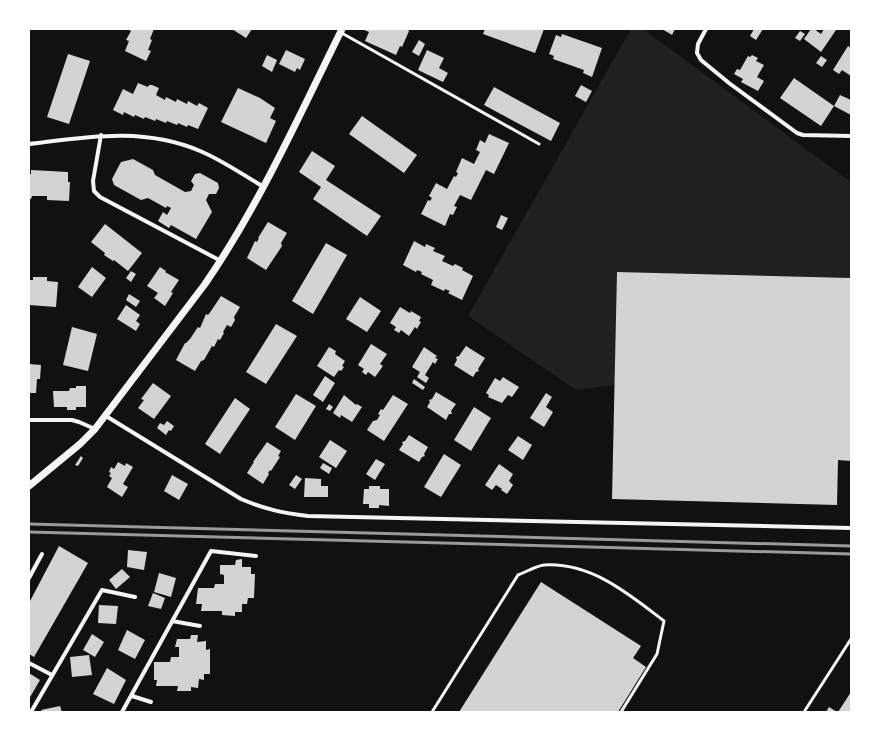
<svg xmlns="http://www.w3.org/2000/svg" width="880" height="741" font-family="Barlow,sans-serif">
  <rect width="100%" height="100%" fill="#111"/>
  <!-- green -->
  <path fill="#202020" d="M631,29H643L851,182V278L618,272L615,385L576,390L468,316Z"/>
  <!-- building -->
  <path fill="#d3d3d3" d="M127,29H154L150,39L152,40L148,50L151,51L146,61L125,51L129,41L126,40L131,31Z
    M232,29H252L246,38Z
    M362,29H408L409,31L402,47L400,46L396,55L365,41L369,32Z
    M485,29H544L535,53L483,34Z
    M662,29H675L672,35Z
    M754,29H763L756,40L750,36Z
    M811,29H814L821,34L824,29H835L836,30L821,52L804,39Z
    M800,31L805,34L800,41L795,38Z
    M562,34L602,48L592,77L583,73L584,70L553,59L554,56L549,54L556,35L561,37Z
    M419,40L425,44L419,56L412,52Z
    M848,46L851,48V76L842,70L839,74L833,70Z
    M286,50L305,59L300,70L297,68L295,72L279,64Z
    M427,50L444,58L439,68L448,73L443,82L418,70Z
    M68,54L90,61L69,124L47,117Z
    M267,55L277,60L272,72L262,66Z
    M752,55L758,58L756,61L764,65L757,77L764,81L758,91L741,82L743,79L734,74L737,69L740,70L748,56L750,57Z
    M821,56L827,60L822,67L816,63Z
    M794,78L834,106L840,95L851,100V115L834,106L821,126L780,98Z
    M138,83L148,87L149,85H152L159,88L156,95L165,100L166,97L176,102L177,99L187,104L188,101L197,106L199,103L208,108L198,129L188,125L187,127L178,123L177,125L167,121L166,123L156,119L155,121L145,117L144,119L135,115L134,117L124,112L123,115L113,110L123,89L133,94Z
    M581,85L592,91L586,102L575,96Z
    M494,87L560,123L551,141L484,105Z
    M238,88L260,98L275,108L270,118L276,121L266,143L221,122Z
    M362,116L417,155L404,173L349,134Z
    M489,134L509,143L494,174L486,170L471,200L460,195L454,206L457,207L453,215L450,214L445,226L421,214L428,200L430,201L432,198L429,196L436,183L447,189L454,176L456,177L458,173L456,172L462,158L474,164L480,152L476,150L480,140L485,143Z
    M312,151L335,166L326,180L381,216L367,236L313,199L321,187L299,172Z
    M133,159L153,170L155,175L185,192L191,191L194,185L191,181L195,174L200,173L218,183L219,188L216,194H209L206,200L212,212L196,239L171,225L169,228L158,221L163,212L167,215L171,208L167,206L166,208L148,198L141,200L114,185L112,179L121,162Z
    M31,170L68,172V182H70L69,201L47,200V196H32L31,199H29V174H31Z
    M501,215L508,218L502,230L496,227Z
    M268,222L287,233L281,243L282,246L266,270L247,258L255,241L257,242L259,238H258Z
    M105,224L142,253L128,271L114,260L113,261L104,255L105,253L91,242Z
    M414,241L425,247L426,244L435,248L433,251L445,256L442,261L453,266L455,264L463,268L462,270L473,276L462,300L448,293L450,291L445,289L444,291L431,285L433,280L421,274L422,272L417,270L416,272L403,265Z
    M326,243L347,255L313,314L292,301Z
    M92,267L106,278L92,297L78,287Z
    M160,267L166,271L165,272L179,280L171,292L173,293L165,306L154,298L158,293L147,286Z
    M131,271L136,274L131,282L126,278Z
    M617,272L851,278V461L838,460L837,505L612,499Z
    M33,277H47V281L58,282L56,307L29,305V280H33Z
    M129,294L140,301L136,307L126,300Z
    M221,296L240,307L234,317L235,320L231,327L227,325L223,332L224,333L220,340L218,339L214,347L212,346L204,360L201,361L195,371L176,360L185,343H186L190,339L198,327L200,328L206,314L208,315L211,311Z
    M360,297L381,311L367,332L346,319Z
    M126,305L140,315L136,321L140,324L136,331L117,319Z
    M400,307L410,313L411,311L421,317L419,321L421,322L417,329L415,327L409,336L401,330L399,333L394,330L396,327L390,323Z
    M276,324L297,336L266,384L246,372Z
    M72,327L97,334L88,371L63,365Z
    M371,344L387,354L380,364L383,366L375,377L368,372L366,375L362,372L364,369L358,365Z
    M466,346L485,358L478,369L479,371L476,372L473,377L454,365L457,360L456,357L459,356Z
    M329,347L336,351L335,354L345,361L342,366L344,367L341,371L339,370L334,377L317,366Z
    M424,347L437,356L435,358L438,359L435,364L433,362L425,375L429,378L426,383L417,377L420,372L412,367Z
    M29,364L41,365L40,379H37L36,393H29Z
    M325,376L335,383L323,402L313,395Z
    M503,377L519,387L512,397L508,395L502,403L488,397L489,395L486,393L495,378L500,381Z
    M414,379L425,387L423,390L412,383Z
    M153,383L171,396L154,419L138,408L144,400L141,399Z
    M76,386H86V407H76V410H67V407H54L53,391H69L70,388H76Z
    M436,392L456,404L451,411L452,414H449L446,420L427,407L430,402L429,400L432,399Z
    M546,393L552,397L546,407L553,412L544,427L530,418Z
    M296,394L316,406L295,440L275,427Z
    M344,395L356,405L357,404L362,407L352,422L341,415L340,418L333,413Z
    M393,395L408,404L384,441L367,430L373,421L377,420L380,415L378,414L381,409L383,410Z
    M235,398L250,409L220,454L205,444Z
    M329,404L333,407L330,411L326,409Z
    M474,407L491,418L471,451L454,440Z
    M167,421L174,426L171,431L169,430L166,435L157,428L160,423L164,425Z
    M409,435L428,447L424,454L425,456L422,457L419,462L399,450L403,444L402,442L405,441Z
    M518,436L532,445L523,460L508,450Z
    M330,440L347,451L336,468L319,457Z
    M267,442L281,451L278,456L280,457L271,471L270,470L268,473L269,474L263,484L247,473L254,462H253Z
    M444,454L461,465L441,497L424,487Z
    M81,456L83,458L78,466L75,465Z
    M376,459L385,464L375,480L366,474Z
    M118,462L125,466L126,463L133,467L123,484L128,487L122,497L107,487L112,478L109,476L111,473L109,472L111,467L114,469Z
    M323,463L332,468L329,474L320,468Z
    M499,464L513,474L509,481L513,485L507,494L501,490L502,489L496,485L492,490L485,485Z
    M172,475L188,484L179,500L164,491Z
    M296,475L302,479L295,489L289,485Z
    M305,478L321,479V486H328V497H304Z
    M369,486H380V489H389V506L379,505V508H369V504H363L364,489H369Z
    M59,546L88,563L34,657L29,654V603Z
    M128,550L147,552L144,570L127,567Z
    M242,559V567H251V574H255L254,598H248L247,604H242V612H235V616L222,615V611H201L202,604H196L198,588H214L215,584H224V575L220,574V565H235L236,560Z
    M122,569L130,577L116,589L109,580Z
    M159,573L176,578L171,597L154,592Z
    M541,582L641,646L633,658L646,667L618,712H459Z
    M153,593L165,598L161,609L148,606Z
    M99,605L118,606L116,624L98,623Z
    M127,630L145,640L135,659L118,650Z
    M92,634L104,642L95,657L83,650Z
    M191,635H198L197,642L206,641V650L210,649V674H204V680L199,679L198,688L191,687V691H177L178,686H156L157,680H154V662H170L171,657H179V647H175L177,639H190Z
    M89,655L92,675L72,677L70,657Z
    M107,668L126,680L114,704L93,694Z
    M29,673L40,680L29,699Z
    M851,692V712H838Z
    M60,706L62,712H42L41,710Z
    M829,707L837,712H826Z"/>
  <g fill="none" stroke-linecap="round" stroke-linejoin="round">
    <!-- service -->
    <path stroke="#f5f5f5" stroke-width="3" d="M340,32L539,144
      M432,712L518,575C526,572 536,566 544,565C591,562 629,594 664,621L657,654L621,712
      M804,712L851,639"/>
    <!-- minor -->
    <path stroke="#f5f5f5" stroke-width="4" d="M706,29L698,44L697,53L701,60L729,83L797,133L803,135L851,136
      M101,135L93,181L94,191L100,197L221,261
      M29,144C88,137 143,127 200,151C222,160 243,175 264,187
      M106,416L241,499C265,509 282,513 308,516L851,528
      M29,420H72L79,422L95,429
      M29,578L42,554
      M172,621L200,626
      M29,663L52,675
      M132,696L151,702
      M31,712L102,590L135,597
      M122,712L211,551L256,556"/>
    <!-- tertiary -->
    <path stroke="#f5f5f5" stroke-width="7" d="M29,486L80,444L95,429L205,284C260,204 299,116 342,29"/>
    <!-- rail -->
    <path stroke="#9a9a9a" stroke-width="3" d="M29,524L851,546
      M29,532L851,554"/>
  </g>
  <!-- border -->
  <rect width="880" height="741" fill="none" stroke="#ffffff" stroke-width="60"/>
</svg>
